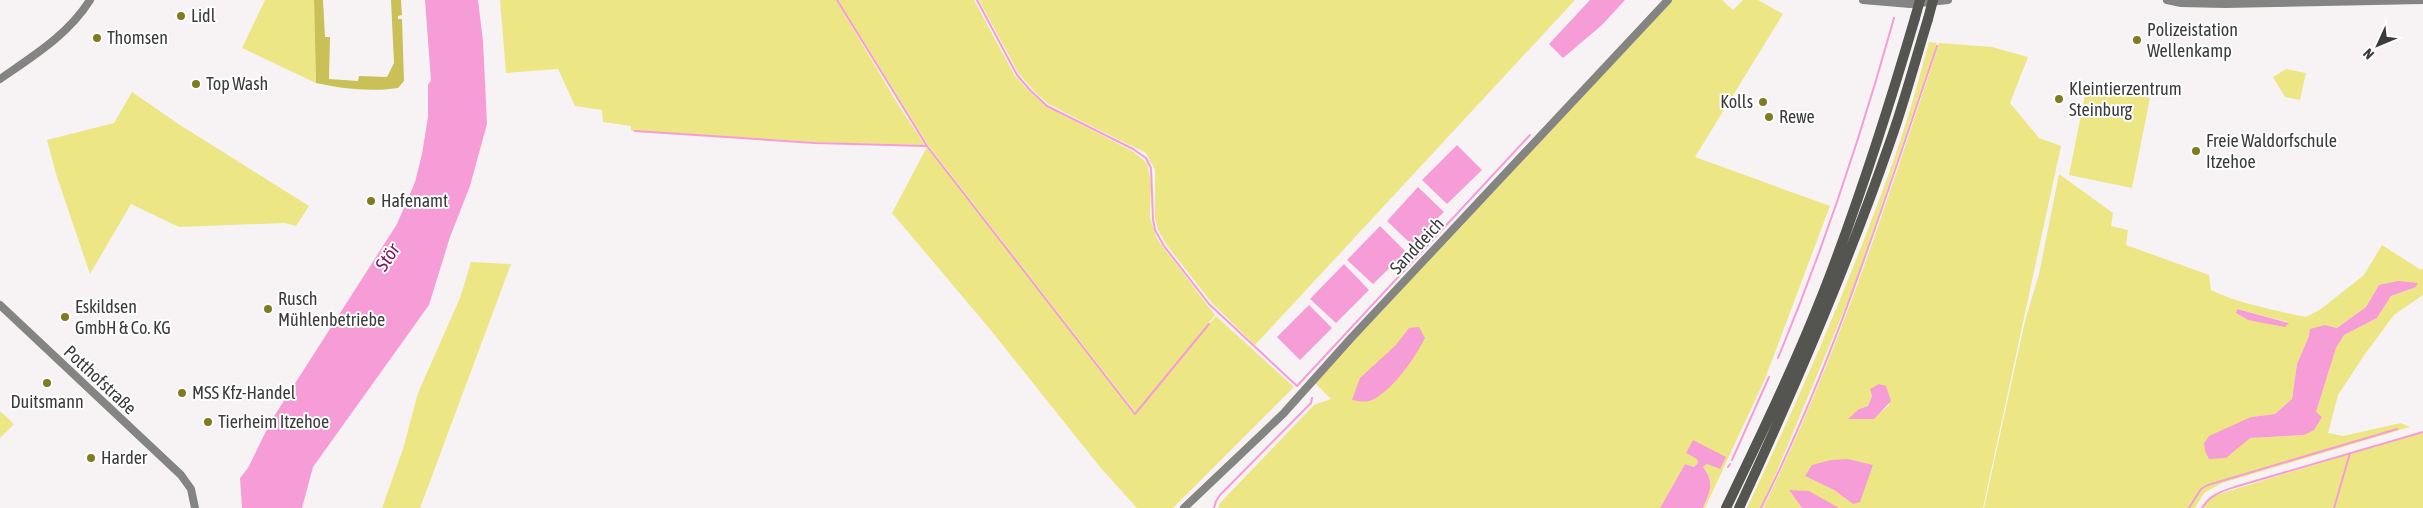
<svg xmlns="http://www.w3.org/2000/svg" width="2423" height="508" font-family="'Asap Condensed',sans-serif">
  <rect width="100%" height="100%" fill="#f7f3f5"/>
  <!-- green -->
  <path fill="#ece685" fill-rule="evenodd" d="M265,0H314L316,83L242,48Z
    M500,0H836L899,106L925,145L815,142L631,131V126L603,122L602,110L575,106L558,69L506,73Z
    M838,0H974L1015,76L1029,91L1047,107L1132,151L1147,163L1151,183L1150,218L1157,239L1215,315L1138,411L1136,413L928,145Z
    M979,0H1575L1255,345L1211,302L1166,244L1158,230L1155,218V170L1146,153L1085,123L1049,104L1038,95L1019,74Z
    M1672,0H1722L1733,10L1743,0H1758L1783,14L1695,157L1830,206L1765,379L1705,508H1703C1710,493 1715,480 1703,467L1707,464L1697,459L1698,463L1694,467L1685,464L1660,508H1218L1220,503L1314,405L1331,399L1315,383L1388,302Z
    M1929,42L1937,43L1853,289L1769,490L1760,508H1747C1799,398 1848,287 1889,173C1905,130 1917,86 1929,42Z
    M1939,43L1992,47L2028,57L2010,103L2039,138L2061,146L1983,508H1839L1789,490L1802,508H1763C1836,361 1888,200 1939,43ZM1886,386L1889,405L1873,419L1859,409L1868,406L1872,396L1871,390ZM1848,459L1873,466L1853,504L1834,490L1805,476Z
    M2286,69L2306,73L2300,100L2285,97L2273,77Z
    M2087,85L2150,98L2132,188L2069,175Z
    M132,92L180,125L309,206L296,226L285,223L179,227L131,204L90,274L56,174L47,140L114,123Z
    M927,147L1135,414L1216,316L1294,387L1173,508H1137L1100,467L989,328L892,213Z
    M2059,174L2113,213L2111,226L2128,230L2126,245L2209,275L2211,290C2240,304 2274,310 2306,317L2321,309L2364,275L2382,245L2421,270L2423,268V295L2394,315L2365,354L2338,395L2328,433L2343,436L2401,423L2410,427L2222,483L2204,493L2195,508H1984L2025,321L2039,274ZM2379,285L2416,287L2391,296L2377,318L2344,335L2336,348L2316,412L2304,435L2250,438L2251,417L2275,414L2292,399L2297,364L2309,336L2325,325L2337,328L2366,307ZM2237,309L2288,322V323L2248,320L2236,313Z
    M471,262L511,264L420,508H382L403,449L418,393L460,298Z
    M0,411L14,424L0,438Z
    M2423,432V508H2334L2350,453Z
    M2349,454L2333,508H2203L2207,500L2213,496Z"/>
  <!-- forest -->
  <path fill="#c9c157" d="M314,0H323L325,37H330L329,79L358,81L359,76L387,77L394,63L391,0H401L402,15L398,16V19H402L404,81L398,88C370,92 343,89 316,83Z"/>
  <!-- water -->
  <path fill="#f69cd6" d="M425,0H478L483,41L487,124L470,186L450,237L429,305L313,467L302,508H242L240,478L248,468L271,421L397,224L415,182L422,154L428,117V84L431,81Z
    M1590,0H1625L1602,25L1563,58L1549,44Z
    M1457,145L1482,170L1447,204L1422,180Z
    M1418,187L1444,212L1411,244L1387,221Z
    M1380,226L1406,252L1373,284L1347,260Z
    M1344,264L1369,290L1336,323L1310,299Z
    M2398,281L2418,283L2416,287L2391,296L2377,318L2344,335L2336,348L2316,412L2322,417L2314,430L2304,435L2250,438L2226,458L2209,459L2205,451L2204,443L2209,436L2251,417L2275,414L2292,399L2297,364L2309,336L2310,329L2325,325L2337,328L2366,307L2379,285Z
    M1309,305L1332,328L1300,360L1277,337Z
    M2237,309L2289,323L2285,327L2248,320L2236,313Z
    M1419,327L1425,338C1414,359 1393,390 1372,400C1365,403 1359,401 1352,400L1360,378L1396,345L1409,328Z
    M1879,384L1886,386L1891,401L1874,419H1848L1859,409L1868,406L1872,396L1870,389Z
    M1693,440L1726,457L1720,469L1707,464L1703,467C1715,482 1710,492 1703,508H1660L1685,464L1694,467L1698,463L1697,459L1686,453Z
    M1848,459L1873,465L1860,502L1853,504L1834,490L1805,476L1812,465L1831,460Z
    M1789,490L1809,491L1839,508H1802Z"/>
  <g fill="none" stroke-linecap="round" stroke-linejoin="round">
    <!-- stream -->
    <path stroke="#f69cd6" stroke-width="2" d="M837,0L927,146L1135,414L1209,324
      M977,0L1017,75L1030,90L1047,106L1133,149L1146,158L1151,168L1153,219L1155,230L1164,246L1209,304L1297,386L1530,135
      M635,131L815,143L927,146
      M1778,358C1824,247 1862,133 1894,18
      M1732,460L1769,377
      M1728,467L1730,464
      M1214,508L1216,501L1220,495L1311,403L1312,398
      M1761,508C1835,360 1884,201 1937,46
      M2189,508L2201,489L2208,485L2397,429
      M2202,508C2210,494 2223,491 2238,486L2423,432
      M2334,508L2350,453"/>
    <!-- secondary -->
    <path stroke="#848482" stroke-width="8" d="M1863,0L1910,4L1948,0
      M2167,0L2181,3L2225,4L2423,0
      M0,79C33,56 68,35 90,0
      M0,305L181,475L191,489L195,508
      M1184,508L1283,414L1352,337L1668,0"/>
    <!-- highway -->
    <path stroke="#545451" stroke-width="10" d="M1726,508C1765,427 1804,346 1835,262C1865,182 1891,100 1915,18
      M1739,508C1794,389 1846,269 1889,145C1904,104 1915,61 1928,19"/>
    <!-- highway-bridge -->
    <path stroke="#545451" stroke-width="10" d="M1915,18L1920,0
      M1928,19L1933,0"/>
  </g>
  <!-- markers -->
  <g fill="#807a20" stroke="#fff" stroke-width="2">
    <circle cx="181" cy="16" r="5"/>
    <circle cx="97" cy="38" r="5"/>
    <circle cx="2137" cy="40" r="5"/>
    <circle cx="196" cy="84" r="5"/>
    <circle cx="2059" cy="99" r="5"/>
    <circle cx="1763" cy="102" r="5"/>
    <circle cx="1769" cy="117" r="5"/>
    <circle cx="2196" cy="151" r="5"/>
    <circle cx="371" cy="201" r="5"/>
    <circle cx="268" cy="309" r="5"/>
    <circle cx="65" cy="317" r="5"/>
    <circle cx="47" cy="383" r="5"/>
    <circle cx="182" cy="393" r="5"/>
    <circle cx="208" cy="422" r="5"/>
    <circle cx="91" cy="458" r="5"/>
  </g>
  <g text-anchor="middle" stroke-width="4" stroke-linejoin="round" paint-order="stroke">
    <!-- poi labels -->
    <g font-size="18" fill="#3c3b3c" stroke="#fff" text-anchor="start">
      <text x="191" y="22">Lidl</text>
      <text x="2147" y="36">Polizeistation<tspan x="2147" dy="21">Wellenkamp</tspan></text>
      <text x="107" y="44">Thomsen</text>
      <text x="206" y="90">Top Wash</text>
      <text x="2069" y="95">Kleintierzentrum<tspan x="2069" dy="21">Steinburg</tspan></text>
      <text x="1753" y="108" text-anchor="end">Kolls</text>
      <text x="1779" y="123">Rewe</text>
      <text x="2206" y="147">Freie Waldorfschule<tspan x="2206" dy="21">Itzehoe</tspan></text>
      <text x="381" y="207">Hafenamt</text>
      <text x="278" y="305">Rusch<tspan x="278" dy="21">Mühlenbetriebe</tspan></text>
      <text x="75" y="313">Eskildsen<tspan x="75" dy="21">GmbH &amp; Co. KG</tspan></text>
      <text x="192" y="399">MSS Kfz-Handel</text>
      <text x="47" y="408" text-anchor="middle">Duitsmann</text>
      <text x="218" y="428">Tierheim Itzehoe</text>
      <text x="101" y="464">Harder</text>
    </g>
    <!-- street labels -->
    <g font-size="18" fill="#3c3b3c" stroke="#fff">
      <text transform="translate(1417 246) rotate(-47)" y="6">Sanddeich</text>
      <text transform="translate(100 380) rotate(43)" y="6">Potthofstraße</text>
    </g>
    <!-- water labels -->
    <g font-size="19" font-style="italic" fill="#790f5f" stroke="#fff">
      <text transform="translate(387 257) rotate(-57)" y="7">Stör</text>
    </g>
  </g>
  <!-- north arrow -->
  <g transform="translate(2378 45) rotate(226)" stroke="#ffffff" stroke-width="4" paint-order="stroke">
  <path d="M0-4L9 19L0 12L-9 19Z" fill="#3c3b3c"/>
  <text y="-8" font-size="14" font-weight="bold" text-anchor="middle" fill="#3c3b3c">N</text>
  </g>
</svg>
